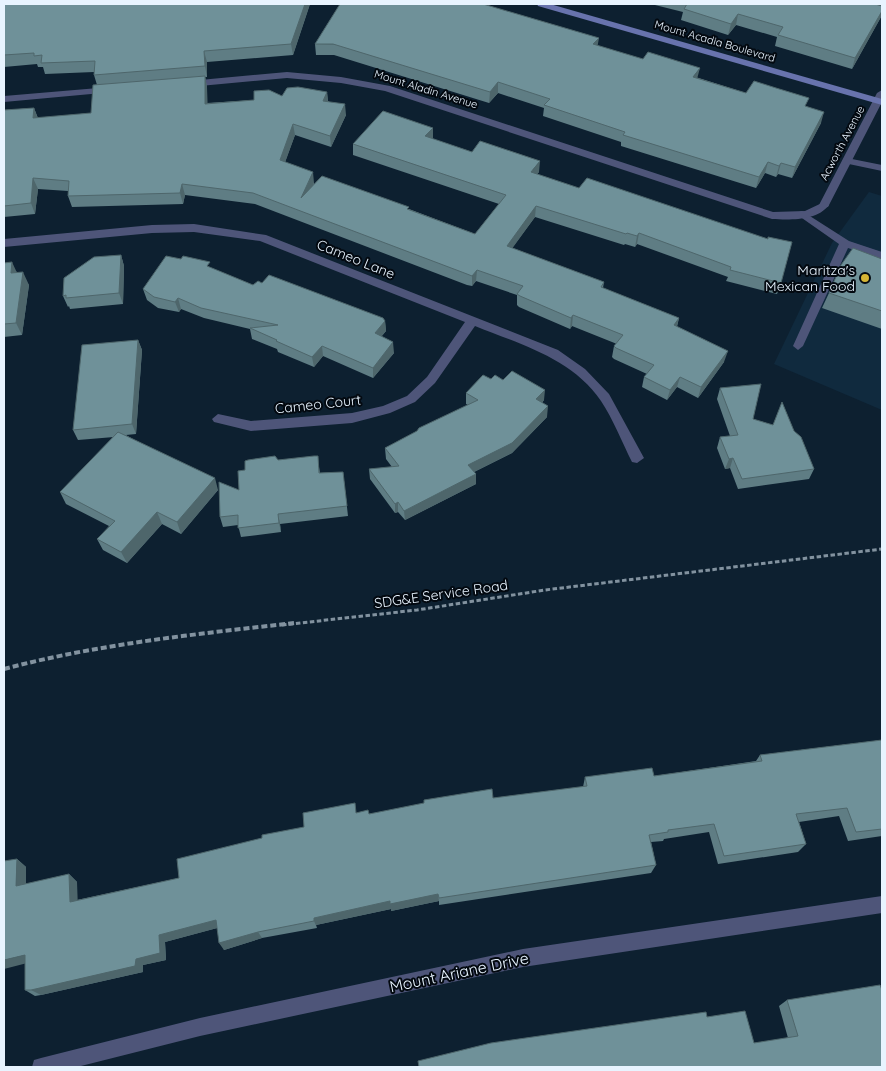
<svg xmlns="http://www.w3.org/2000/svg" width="886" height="1071" font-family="Quicksand,sans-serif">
  <rect width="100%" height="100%" fill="#0d2030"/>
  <!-- built -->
  <path fill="#102a3e" d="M869,192L882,196V410L774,364L832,243Z"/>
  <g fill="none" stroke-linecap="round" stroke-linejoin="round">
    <!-- path-far1 -->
    <path stroke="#82929f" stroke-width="3" stroke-dasharray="4.5 2.5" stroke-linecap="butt" d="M282,625L417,610L545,590L882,549"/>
    <!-- path -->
    <path stroke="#82929f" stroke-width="4" stroke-dasharray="6 3" stroke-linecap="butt" d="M4,669C98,644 197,634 294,623"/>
    <!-- service -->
    <path fill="#4e5579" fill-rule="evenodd" d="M847,158L882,165V171L844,163L842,161Z
      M802,211L849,241L882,252V259L848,248L803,346L798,350L793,346L839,244L799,216V212Z"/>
    <!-- minor -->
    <path fill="#4e5579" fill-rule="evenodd" d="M287,72L341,77L390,86L773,212L805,211L824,202L829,205C817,221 790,220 772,219L385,91L341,83L287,78L189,87L184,84L189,81Z
      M110,87L115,90L113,92L4,102V96Z
      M194,224L266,235L558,350L585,369L609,394L644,458L637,463L632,462C622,442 613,419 601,401C572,358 519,344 475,326L435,383L415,402L390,413L352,423L251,431L214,422L212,419L218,414L251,421L352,413L383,406L407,396L427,377L465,322L260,241L194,232L152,233L4,247V239L152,225Z
      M882,896V913L523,967L200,1036L77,1067H32L34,1060L41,1058L200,1018L523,949Z"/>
    <!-- tertiary -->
    <path fill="#4e5579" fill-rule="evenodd" d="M882,90V102L829,205L828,207H820L819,205L877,93Z"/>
    <!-- secondary -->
    <path fill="#6873ad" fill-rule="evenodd" d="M537,4H550L882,99V105L538,6Z"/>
  </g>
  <!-- wall -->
  <path fill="#5f7d84" d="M4,4H310L293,55L207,62V77H205L207,87V103L254,100L282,96L327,92L328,101L346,115L331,147L295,135L285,162L314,183V184L409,209L475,234L499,204L353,155V144L433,128V139L472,152L539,172L537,174L781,283L777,294L726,281L728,277L637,244L635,247L625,244L624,245L535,217L512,248L604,282L603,288L679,318L677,327L724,362L698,398L677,387L667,400L642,387L644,377L647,374L614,359L612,357L614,346L617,344L572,326L570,329L519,307L517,305V295L476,281L472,286L467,285L255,204L185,195L183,204L72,207L68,196V191L38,189L35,214L4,217V110L34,108L38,118L91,113L97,85L94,75V72L45,74L43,67H38L37,64L4,67Z
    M651,4H875L881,17L852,69L775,46L777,37L736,25L728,35L681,20L683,12Z
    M315,44L598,46L746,93L807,107L821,123L792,178L778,174L776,177L765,173L756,188L621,146V142L543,116L544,108L498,93L489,103L334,55H316Z
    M121,255L124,266L123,304L70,309L69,306L68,307L63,296Z
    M181,259L211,268L253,285L262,283L385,321L386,331L381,337L394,353L373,378L323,356L314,367L278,352L277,349L252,339L250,329L204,318L181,309L179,312L158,308L147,300L143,289Z
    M882,259V329L822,308L829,293Z
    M4,263L17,272L29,285L22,335L4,337Z
    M138,340L142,350L136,434L126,435L218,490L181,534L162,524L127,563L103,550L97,539L109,526L66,504L60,492L114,437L78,440L73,430Z
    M491,379L503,380L544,400L542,403L547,417L512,453L474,472L476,474V484L405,520L398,512L395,513L370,479L369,469L392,467L386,459L385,448L468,405L466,404V393Z
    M720,388L753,419L773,425L794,431L814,469L809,479L738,489L730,468L725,469L717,448L720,437L730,436L717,399Z
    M278,460L319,467L320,473L343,472L348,516L280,524L281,532L241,537L238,525L223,527L220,517L239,490L245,470Z
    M882,740V836L848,841L839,816L799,822L806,844L798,852L718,864L709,832L664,839L663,841L651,842L656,865L651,873L439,905V901L391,911V909L316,925L317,928L262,938L224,950L217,928L165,942L166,960L143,965V972L41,995L35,996L25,990V964L17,859L26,867V884L69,874L77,882V900L179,878L304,827L356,813L369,814L583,787L585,777L654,776L756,761L760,755Z
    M787,1000L882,1067H419L707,1017L754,1043L788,1038L779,1006Z"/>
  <!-- shaded-wall -->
  <path fill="#4e666b" d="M305,4H310L293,55L291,44Z
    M882,11L881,17L852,69L855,58Z
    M738,14L736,25L728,35L731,24Z
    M599,38L597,49L593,44Z
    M204,51L207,62V77L205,66Z
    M700,68L697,79L693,77Z
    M205,76L207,87L208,115L205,104Z
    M498,82V93L489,103L490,92Z
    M327,92L328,103L323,101Z
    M345,104L346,115L331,147L330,136Z
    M34,108L38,119L33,118Z
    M824,112L821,123L792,178L795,167Z
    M293,124L295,135L282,171L280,160Z
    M433,128V139L425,136Z
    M540,161L539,172L530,183L531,172Z
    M768,162L765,173L756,188L759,177Z
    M781,163L778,174L776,177L779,166Z
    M313,172L314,183L302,209L301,198Z
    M33,178L38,189L35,214L31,203Z
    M182,184L185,195L183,204L180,193Z
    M536,206L535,217L506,257L507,246Z
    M639,233L637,244L635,247L637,236Z
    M121,255L124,266L123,304L119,293Z
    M12,262L18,275L11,273Z
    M477,270L476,281L472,286V276Z
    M23,272L29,285L22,335L16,323Z
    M178,298L181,309L179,312L175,302Z
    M573,315L572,326L570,329L571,318Z
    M679,318L676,329L674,325Z
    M385,321L386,331L375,344V333Z
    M138,340L142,350L136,434L132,424Z
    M393,342L394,353L373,378V368Z
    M322,346L323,356L314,367L312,357Z
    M728,351L724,362L698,398L701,387Z
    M680,377L677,387L667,400L670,390Z
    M545,390L544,400L535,410L536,399Z
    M548,406L547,417L512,453L468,475V465Z
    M733,458L730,468L725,469L729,459Z
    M476,474V484L405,520L404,511Z
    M215,478L218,490L181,534L177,522Z
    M398,502V512L395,513V504Z
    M157,512L162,524L127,563L121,552Z
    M278,514L280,524L281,532L279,523Z
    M17,859L26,867V894L16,886Z
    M69,874L77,882L78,909L70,902Z
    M438,894L439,901L391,911V909L316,925L317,928L314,921V918L390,901Z
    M216,920L221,927L165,942L166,960L143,965V972L41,995L31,990L136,959L159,935Z
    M258,932L262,938L224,950L219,943Z
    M25,955L35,961L4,969V960Z"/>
  <!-- building -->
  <path fill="#6f9199" stroke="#4e666b" d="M4,4H305L291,44L204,51L205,66L94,75L95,61L41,63L42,55L34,56V53L4,55Z
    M340,4H483L599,38L593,44L643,59L648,52L700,68L693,77L746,93L754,81L776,88L809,98L805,106L824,112L795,167L781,163L779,166L768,162L759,177L623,135L625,132L544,105L550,99L498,82L490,92L333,44H315Z
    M687,4H875L882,6V11L855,58L778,35L783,27L738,14L731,24L684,9Z
    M205,76V104L254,100V91L269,90L282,96L287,88L298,87L327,92L323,101L345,104L330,136L293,124L280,160L313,172L301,198L322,176L409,207L407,209L475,234L506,195L353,144L383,111L433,128L425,136L472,152L480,141L540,161L531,172L579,188L587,178L768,239V237L792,242L781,283L730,270L731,267L639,233L637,236L627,233L626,234L536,206L507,246L604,282L601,287L679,318L674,325L728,351L701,387L680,377L670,390L644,377L654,365L616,348L614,346L623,335L573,315L571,318L520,296L517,294L523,286L477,270L472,276L467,274L253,193L182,184L180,193L68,196L69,181L33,178L31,203L4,206V110L34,108L33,118L91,113L93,85Z
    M853,248L882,259V311L829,293L841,265Z
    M121,255L119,293L66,298V295L63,296L64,278L94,257Z
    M166,256L181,259L183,256L210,262L207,266L253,285L258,281L262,283L269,275L383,318L385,321L375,333L393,342L373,368L322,346L312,357L276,341L277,340L250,328L278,325L201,308L178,298L175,302L154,297L143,289Z
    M12,262L11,273L23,272L16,323L4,324V263Z
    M138,340L132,424L73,430L82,345Z
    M512,371L545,390L536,399L548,406L512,443L468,465L476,474L404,511L398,502L395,504L369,469L399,466L385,448L417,431L419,428L478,400L466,393L483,375L491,379L495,375L503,380Z
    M761,384L753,419L773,425L782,402L794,431L801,437L814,469L742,479L733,458L729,459L720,437L738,435L720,388Z
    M118,432L215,478L177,522L157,512L121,552L97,539L115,521L60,492Z
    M275,456L278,460L314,456H318L319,473L343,472L347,506L278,514L279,523L238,528V515L220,517L219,482L239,490L238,471L245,470V461L248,460Z
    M882,740V829L856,832L847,808L796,814L806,844L724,856L714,824L668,830V832L649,835L656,865L439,898L438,894L390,904V901L314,918V921L258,932L219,943L216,920L159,935L160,953L136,959L135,966L31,990H25V955L4,960V861L17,859L16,886L69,874L70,902L179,878L177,859L262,838V835L304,827L303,813L355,803L356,813L368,810L369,814L424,803V800L492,789L493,798L587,786L585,777L652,768L654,776L762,761L760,755Z
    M880,985L882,990V1067H419L418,1061L491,1043L706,1012L707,1017L745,1011L754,1043L798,1036L787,1000Z"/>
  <!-- markers -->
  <circle fill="#d6b534" stroke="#030910" stroke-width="2" cx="865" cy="278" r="5"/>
  <g text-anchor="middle" stroke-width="4" stroke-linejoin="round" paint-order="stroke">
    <!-- far-street labels -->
    <g font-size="11" fill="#e8f4ff" stroke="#030910">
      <text transform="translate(715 41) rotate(16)" y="4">Mount Acadia Boulevard</text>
      <text transform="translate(426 89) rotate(17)" y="4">Mount Aladin Avenue</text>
      <text transform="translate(842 143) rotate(-62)" y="4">Acworth Avenue</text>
    </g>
    <!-- street labels -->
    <g font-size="14" fill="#e8f4ff" stroke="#030910">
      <text transform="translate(356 259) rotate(22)" y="5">Cameo Lane</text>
      <text transform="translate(318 404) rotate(-6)" y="5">Cameo Court</text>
      <text transform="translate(441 594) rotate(-8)" y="5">SDG&amp;E Service Road</text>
    </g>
    <!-- poi labels -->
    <g font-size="14" fill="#e8f4ff" stroke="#030910" text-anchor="end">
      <text x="855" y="275">Maritza's<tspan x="855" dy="16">Mexican Food</tspan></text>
    </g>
    <!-- near-street labels -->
    <g font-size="16" fill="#e8f4ff" stroke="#030910">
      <text transform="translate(459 972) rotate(-12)" y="6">Mount Ariane Drive</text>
    </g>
  </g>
  <!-- border -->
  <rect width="886" height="1071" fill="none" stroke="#e8f4ff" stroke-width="10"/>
</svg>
